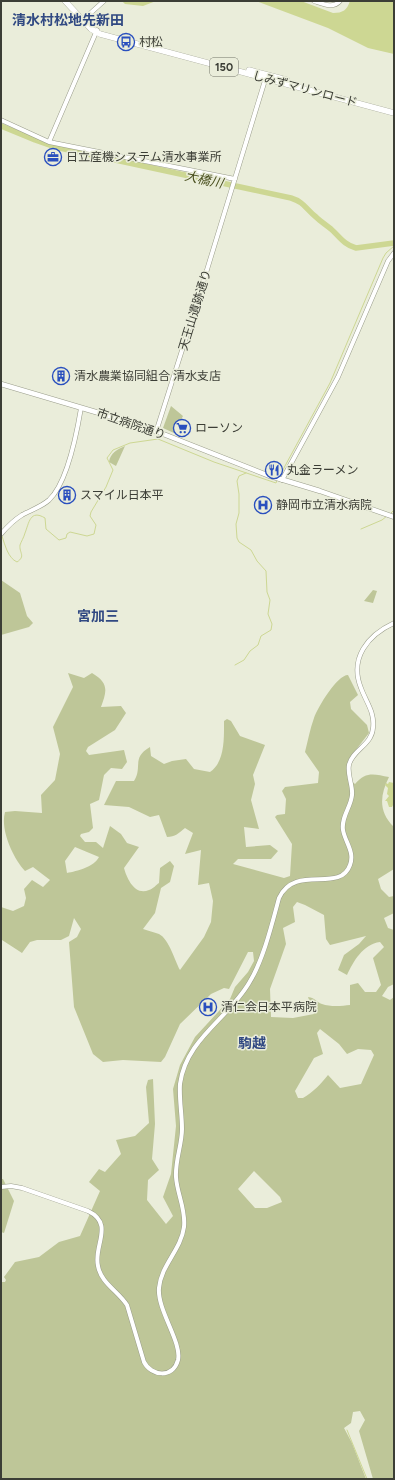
<svg xmlns="http://www.w3.org/2000/svg" width="395" height="1480" font-family="Figtree,'Noto Sans JP',sans-serif">
  <rect width="100%" height="100%" fill="#eaedda"/>
  <!-- green -->
  <path fill="#bec698" fill-rule="evenodd" d="M171,406L183,416L174,433L163,428Z
    M125,446L116,466L109,462C110,453 118,449 125,446Z
    M1,580L20,593L27,616L33,623L29,627L1,635Z
    M373,590L377,591L373,603L364,601Z
    M68,673L84,678L92,673C109,683 107,691 101,707L121,706L126,713L115,730L88,747L86,751L89,755L124,750L127,762L122,769L111,768L104,775L99,800L90,804L93,828L89,832L81,834L80,836L85,842H96L103,848L110,826L121,834L127,843L139,847L124,868C127,879 135,896 149,890C153,889 156,885 159,883L160,868L170,861L174,866L170,882L161,888L155,913L143,929C148,931 154,932 159,934C169,939 175,961 180,970L204,937L211,922L213,901L209,883L198,885L201,850L185,854L193,833L185,828C179,833 175,837 167,837L159,815L150,817L129,807L104,805L116,781H134C143,767 131,758 150,747L151,756L164,764L172,761L186,759L194,769L210,772C225,762 224,738 224,721L227,719L231,721L240,736L265,745L253,775L255,784L251,800L259,829L244,827L246,847L270,845L278,851L271,859H238L233,864L284,878L290,876L292,844L275,817L277,815L285,814L286,799L282,791L285,787L318,783L319,772L305,752C308,740 310,729 314,718C318,707 337,675 348,675L358,695L350,702L351,709L367,725L369,733L348,760L347,778L355,784C366,771 374,774 389,777C380,795 378,812 394,827V869L378,879L381,889L389,897L394,896V913L384,918L388,928L394,930V984L388,987L382,996L390,1000L394,997V1479H373L359,1431L365,1420L360,1411L353,1412L351,1423L344,1428L352,1443L366,1479H1V1282H5L6,1280L4,1277L15,1262L39,1257L59,1242L80,1236L100,1191L89,1182L99,1169L105,1172L121,1154L116,1140L135,1136L149,1123L146,1087L148,1080L153,1079L155,1124L152,1159L159,1170L148,1180L147,1200L166,1224L173,1216L163,1197L171,1174L176,1126L173,1089L180,1065L195,1037L230,999L235,987L248,972L254,961L253,952H248L229,989L224,988L211,994L180,1024L165,1057L161,1062L123,1060L103,1062L93,1054L74,1007L69,942L77,937L81,929L74,918L69,936L61,940H37L30,942L22,953L2,940L1,907L13,911L24,906L26,898L24,889L32,880L43,887L50,880L33,867L25,871C13,858 0,830 5,812L15,811L42,813L41,795L55,780L60,754L53,727L73,687ZM75,847L99,857C94,867 77,871 67,873L65,861ZM297,902L305,905L324,915L326,939L330,945L366,936L359,944L344,955L338,970L347,975C353,962 363,944 380,942L384,947L373,958L381,985L376,992H365L358,983L350,985V1005C342,1006 330,1007 322,1004C316,1002 316,998 308,997L314,1014L293,1018L271,1017L270,989L286,944L283,928L295,922L293,907ZM320,1029L339,1044L347,1054L358,1049L371,1050L374,1055L361,1084L340,1088L328,1075C321,1084 313,1092 303,1098H298L295,1091L314,1058L323,1054L317,1033ZM254,1171L280,1197L282,1202L267,1208H255L238,1189Z
    M1,1179H3L14,1201L4,1233L1,1232Z"/>
  <!-- water -->
  <path fill="#cdd793" d="M122,1H156L143,6L125,4Z
    M256,1H301L333,13C343,13 347,10 350,1H394V54L368,48L328,28Z
    M389,782L394,783V803L392,807H389L387,801H385L389,796L387,794L388,788L385,785L386,783L388,784Z"/>
  <g fill="none" stroke-linecap="round" stroke-linejoin="round">
    <!-- stream -->
    <path stroke="#cdd793" stroke-width="1" d="M279,477L330,383L383,258L386,253L394,246
      M390,514L394,510
      M361,529L382,520L387,516
      M2,536C5,545 8,558 17,562C26,556 19,553 20,545C21,542 24,537 25,533C29,523 30,509 45,518L46,529L59,540L66,538L67,534L70,532L87,536L94,534L96,525L90,516L91,512L106,487L113,470L107,458L113,450L130,443L158,439L214,462L276,483L277,480
      M235,665L244,660L250,651L258,645L261,636L271,630L272,624L268,614L270,600L267,592L266,571L257,561L251,550L239,542L237,538L236,524L239,513V494L237,481L239,476L246,473
      M347,1430L367,1479"/>
    <!-- river -->
    <path stroke="#cdd793" stroke-width="5.5" d="M1,126L35,140L55,147L291,198C304,202 306,209 316,217C320,221 326,225 331,229C339,236 344,245 356,248L394,243"/>
    <!-- tertiary casing -->
    <g stroke="#9a9d8b" stroke-width="5">
      <path id="tertiary" d="M314,1C323,4 333,9 340,1
        M85,18L104,1
        M1,120L49,142L235,179
        M49,142L97,30
        M156,432L191,322L266,77
        M282,480L338,377L388,261L394,253
        M1,534C7,527 14,520 22,515C31,510 41,507 49,500C67,483 77,432 81,408
        M1,1187L11,1186L22,1188L88,1211C115,1224 93,1246 98,1266C101,1283 118,1291 127,1305L144,1362C151,1376 173,1379 178,1360C182,1342 157,1310 159,1288C161,1265 181,1250 184,1227C186,1209 177,1194 176,1177C175,1160 182,1145 182,1129C182,1114 179,1099 180,1084C186,1039 228,1019 249,983C263,961 272,924 279,898C295,863 340,894 350,865C355,852 345,842 343,830C341,817 351,807 352,795C353,785 347,775 349,765C352,750 372,745 373,728C375,712 366,702 361,688C349,658 368,635 394,623"/>
    </g>
    <!-- secondary casing -->
    <g stroke="#9a9d8b" stroke-width="5.5">
      <path id="secondary" d="M1,384L143,426L267,475L320,491L394,517"/>
    </g>
    <!-- trunk casing -->
    <g stroke="#9a9d8b" stroke-width="6">
      <path id="trunk" d="M65,1L91,29L100,34L394,113
        M249,70L287,80"/>
    </g>
    <!-- tertiary -->
    <use href="#tertiary" stroke="#fff" stroke-width="4"/>
    <!-- secondary -->
    <use href="#secondary" stroke="#fff" stroke-width="4.5"/>
    <!-- trunk -->
    <use href="#trunk" stroke="#fff" stroke-width="5.5"/>
  </g>
  <!-- icons -->
  <defs>
    <g id="bus-ring" transform="scale(0.9)"><circle r="9.5" fill="#eaedda" stroke="#294fbe" stroke-width="1.5"/><path d="M-5-6H5V4H4V6H2V4H-2V6H-4V4H-5ZM-3.5-4V0h7V-4ZM-3.5 1.2v1.5H-2V1.2ZM2 1.2v1.5H3.5V1.2Z" fill="#294fbe"/></g>
    <g id="office-ring" transform="scale(0.9)"><circle r="9.5" fill="#eaedda" stroke="#294fbe" stroke-width="1.5"/><path d="M-6-3h4V-5.5h4V-3h4V5H-6ZM-1-4.5V-3h2v-1.5ZM-6 0V1H6V0Z" fill="#294fbe"/></g>
    <g id="building-ring" transform="scale(0.9)"><circle r="9.5" fill="#eaedda" stroke="#294fbe" stroke-width="1.5"/><path d="M-4-6H4V6H1V3H-1V6H-4ZM-2.5-4.3h1.7v1.8h-1.7ZM.8-4.3h1.7v1.8H.8ZM-2.5-1h1.7V.8h-1.7ZM.8-1h1.7V.8H.8Z" fill="#294fbe"/></g>
    <g id="supermarket-ring" transform="scale(0.9)"><circle r="9.5" fill="#eaedda" stroke="#294fbe" stroke-width="1.5"/><path d="M-6-5.5h2.5l.6 2H6L4.5 2H-2.5L-4.4-4H-6ZM-1.5 3.2a1.3 1.3 0 1 0 .1 0ZM3 3.2a1.3 1.3 0 1 0 .1 0Z" fill="#294fbe"/></g>
    <g id="restaurant-ring" transform="scale(0.9)"><circle r="9.5" fill="#eaedda" stroke="#294fbe" stroke-width="1.5"/><path d="M-5-6h1v4h1v-4h1v4h1v-4h1v5L-1.5 .5V6h-2V.5L-5-1ZM5-6V6H3V1.5H1.5Q1.5-4 5-6Z" fill="#294fbe"/></g>
    <g id="hospital-ring" transform="scale(0.9)"><circle r="9.5" fill="#eaedda" stroke="#294fbe" stroke-width="1.5"/><path d="M-5-5h3v3.5h4V-5h3V5h-3V1.5h-4V5h-3Z" fill="#294fbe"/></g>
  </defs>
  <g fill-rule="evenodd">
    <use href="#bus-ring" x="126" y="42"/>
    <use href="#office-ring" x="53" y="157"/>
    <use href="#building-ring" x="61" y="376"/>
    <use href="#supermarket-ring" x="182" y="428"/>
    <use href="#restaurant-ring" x="274" y="470"/>
    <use href="#building-ring" x="67" y="495"/>
    <use href="#hospital-ring" x="263" y="505"/>
    <use href="#hospital-ring" x="208" y="1007"/>
  </g>
  <g text-anchor="middle" stroke-width="3" stroke-linejoin="round" paint-order="stroke">
    <!-- shield labels -->
    <rect fill="#eaedda" stroke="#707267" stroke-width="1" x="210" y="58" width="28" height="18" rx="3"/>
    <g font-size="11" font-weight="bold" fill="#3c3e36">
      <text x="224" y="71">150</text>
    </g>
    <!-- poi labels -->
    <g font-size="12" fill="#3c3e36" stroke="#eaedda" text-anchor="start">
      <text x="139" y="46">村松</text>
      <text x="66" y="161">日立産機システム清水事業所</text>
      <text x="74" y="380">清水農業協同組合 清水支店</text>
      <text x="195" y="432">ローソン</text>
      <text x="287" y="474">丸金ラーメン</text>
      <text x="80" y="499">スマイル日本平</text>
      <text x="276" y="509">静岡市立清水病院</text>
      <text x="221" y="1011">清仁会日本平病院</text>
    </g>
    <!-- street labels -->
    <g font-size="12" fill="#3c3e36" stroke="#eaedda">
      <text transform="translate(305 89) rotate(15)" y="4">しみずマリンロード</text>
      <text transform="translate(195 310) rotate(-73)" y="4">天王山遺跡通り</text>
      <text transform="translate(131 424) rotate(19)" y="4">市立病院通り</text>
    </g>
    <!-- water labels -->
    <g font-size="13" font-style="italic" fill="#494f1d" stroke="#eaedda">
      <text transform="translate(204 179) rotate(12)" y="5">大橋川</text>
    </g>
    <!-- quarter labels -->
    <g font-size="14" font-weight="bold" fill="#314982" stroke="#eaedda">
      <text x="68" y="25">清水村松地先新田</text>
      <text x="98" y="621">宮加三</text>
      <text x="252" y="1048">駒越</text>
    </g>
  </g>
  <!-- border -->
  <rect width="395" height="1480" fill="none" stroke="#3c3e36" stroke-width="4"/>
</svg>
